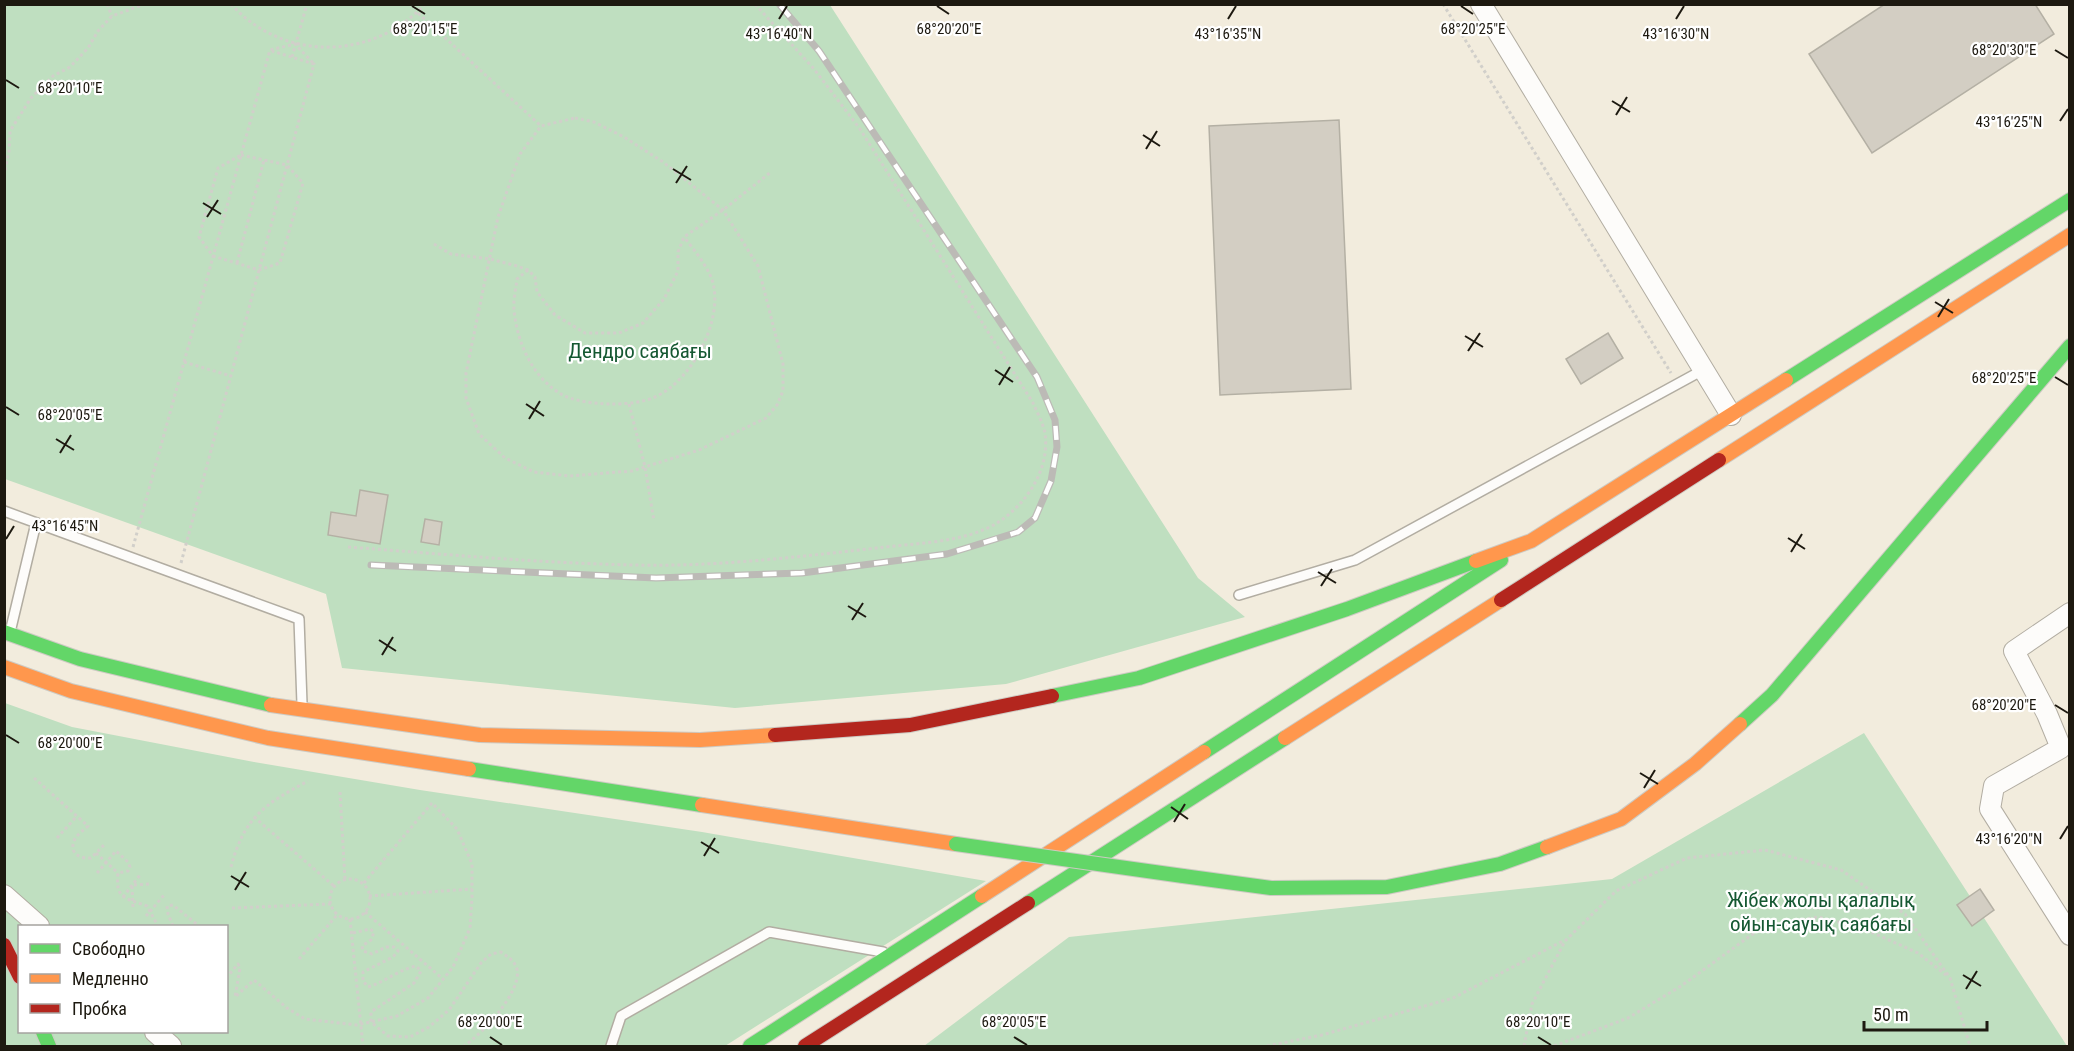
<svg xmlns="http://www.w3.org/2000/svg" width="2074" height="1051" font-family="'Roboto Condensed',sans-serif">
  <rect width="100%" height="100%" fill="#f2ecdd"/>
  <!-- green -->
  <path fill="#bfdfc0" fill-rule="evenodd" d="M5,5H830L1198,578L1245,617L1006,684L735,708L342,668L326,594L5,479Z
    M5,703L72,727L254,762L420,790L702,832L986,881L725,1046H5ZM20,926H226V1032H20Z
    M1864,733L2067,1046H924L1069,937L1612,879Z"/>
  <!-- building -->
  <path fill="#d3cec3" stroke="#b4b0a4" stroke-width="1.5" d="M1885,4H2035L2054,34L1872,153L1809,54Z
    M1339,120L1351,389L1220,395L1209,126Z
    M1608,333L1623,358L1581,384L1566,359Z
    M360,490L388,495L380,544L328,535L331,512L356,516Z
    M425,519L442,522L439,545L421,542Z
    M1980,889L1994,910L1972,926L1957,905Z"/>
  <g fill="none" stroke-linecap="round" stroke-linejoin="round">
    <!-- lane casing -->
    <g stroke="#b2ada2" stroke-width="12">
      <path id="lane" d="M4,511L299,619L302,704
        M1239,595L1355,560L1703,370
        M11,628L36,523
        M611,1046L621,1016L769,932L883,952"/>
    </g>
    <!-- street casing -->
    <g stroke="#b2ada2" stroke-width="22">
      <path id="street" d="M1481,4L1731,415
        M2070,613L2014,651L2047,714L2061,748L1994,786L1990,809L2070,935
        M4,895L39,926
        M155,1032L171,1046"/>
    </g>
    <!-- fast casing -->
    <g stroke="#cdcac3" stroke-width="16">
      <path id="fast" d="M1786,380L2070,200
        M4,632L80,659L271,705
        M1052,696L1139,678L1347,609L1476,561
        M1740,724L1772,695L2070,346
        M1204,752L1501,560
        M469,769L702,805
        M1183,876L1271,888L1387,887L1500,864L1547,847
        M1028,903L1285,738
        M43,1032L49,1046
        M750,1046L982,896"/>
    </g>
    <!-- slow casing -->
    <g stroke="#cdcac3" stroke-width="16">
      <path id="slow" d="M1719,460L2070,235
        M1476,561L1531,541L1786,380
        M4,667L71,691L268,738L469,769
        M271,705L480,735L700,740L775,735
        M1285,738L1501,600
        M702,805L956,844
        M1547,847L1621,819L1695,764L1740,724
        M982,896L1204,752"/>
    </g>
    <!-- jam casing -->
    <g stroke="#cdcac3" stroke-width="16">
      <path id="jam" d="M1501,600L1719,460
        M775,735L910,725L1052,696
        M4,945L20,977
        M805,1046L1028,903"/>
    </g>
    <!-- path -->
    <path stroke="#d1cfca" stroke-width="3" stroke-dasharray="3 3" stroke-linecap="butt" d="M107,4L112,16
      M231,4C283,62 373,61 425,4
      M1443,4L1671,373
      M418,13L541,126
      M292,57L307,4
      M575,118L594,122L624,137L663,162L723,210L758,266L783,364V391L777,405L766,418L699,450L632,471L569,476L534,472L505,458L479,434L466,398V373L498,217L520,154L541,126Z
      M241,155L287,165L303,183L280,263L259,270L213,256L199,237L218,168Z
      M4,176L9,151L10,131L31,98L53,76L70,67L88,48L98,31L112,16L145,4
      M434,244L451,254L490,259L517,266L528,270L535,277L537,292L555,315L585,333H619L643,323L664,299L678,271V252L684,237L723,210L771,172
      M237,263L264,160
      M528,270L517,279C516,289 513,300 514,310C517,342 532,377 561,394C572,401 597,404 610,404C626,404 644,403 659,395C692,378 720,325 714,288C712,271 694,250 684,237
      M184,362L231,376
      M629,404L645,467L654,521
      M133,547L270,50L295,44L314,64
      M348,547C443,554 538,563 633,565C715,567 796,557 877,548C915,543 968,543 1000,521C1028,502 1050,468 1045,433C1043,423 1037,412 1033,403L860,129L814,69L755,4
      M181,563L314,64L272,51
      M34,778L88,826C84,830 76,835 74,841C69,854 81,859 91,858L106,843
      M340,792L345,880
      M254,817L335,887
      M57,838L77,816
      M96,853L118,873C115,899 125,898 147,906L158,926
      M231,867C244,817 265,804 308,781
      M97,873L116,851L128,862L130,867L128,871L118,873
      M330 899a20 20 0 1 1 40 0a20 20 0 1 1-40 0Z
      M369,896L472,889
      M123,897L140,875
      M133,907L132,885L151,884
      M232,908L331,904
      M365,912L443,979
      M146,916L165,894
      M350,919L363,1046
      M173,926L168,914L167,906L173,905L199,926
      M353,933L370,929L374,932L371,940L362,946L363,951L372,954L386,947H394L398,951L393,957L363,972V981L368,987C385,982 398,970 416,966L421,971L414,983L371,1012V1022L388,1036L410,1037L429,1027L449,1010L481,963L491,954L501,952C508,957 514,960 517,969C522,992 482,1034 464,1046
      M299,959L337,915
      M226,978L238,964L240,968L235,997L254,980L287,1008L305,1019L357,1025L397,1016L428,998L453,967L470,928L472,897V864L457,829L432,803L363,884
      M1267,1046L1322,1035L1453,998L1563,941
      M1524,1046L1532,1004L1565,941L1616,891L1687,858L1765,850L1841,870L1905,914L1950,978L1970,1046
      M1554,1046L1628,1018L1681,986L1764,926L1818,917L1862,928L1918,953L1946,975"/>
    <!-- lane -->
    <use href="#lane" stroke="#fdfcfa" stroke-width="9"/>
    <!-- street -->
    <use href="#street" stroke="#fdfcfa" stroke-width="20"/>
    <!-- fast -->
    <use href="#fast" stroke="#63d668" stroke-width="14"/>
    <!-- slow -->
    <use href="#slow" stroke="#ff974d" stroke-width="14"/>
    <!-- jam -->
    <use href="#jam" stroke="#b3261e" stroke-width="14"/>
    <!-- rail casing -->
    <g stroke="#bcbab6" stroke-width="7">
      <path id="rail" d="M371,565L656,578L802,573L947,554L1018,532L1035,518L1051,481L1057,447L1055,420L1037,377L819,51L779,4"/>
    </g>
    <!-- rail -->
    <use href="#rail" stroke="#fff" stroke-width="4.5" stroke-dasharray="14" stroke-linecap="butt"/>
    <!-- fast-bridge casing -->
    <g stroke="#cdcac3" stroke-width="16" stroke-linecap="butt">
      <path id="fast-bridge" d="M956,844L1183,876"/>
    </g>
    <!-- fast-bridge -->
    <use href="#fast-bridge" stroke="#63d668" stroke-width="14"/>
  </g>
  <!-- ticks -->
  <path fill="none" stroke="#1d1910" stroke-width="2" d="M412,6L425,14M937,6L949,14M1461,6L1473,14M779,19L787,6M1228,19L1236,6M1676,19L1684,6M2055,50L2068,58M6,80L19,88M1612,101L1630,112M1616,115L1627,97M2060,121L2068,109M1143,135L1160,146M1146,149L1157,131M673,169L691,180M676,183L687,166M203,203L221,214M207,217L218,200M1935,302L1953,313M1938,317L1949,299M1465,336L1483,347M1468,351L1480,333M995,370L1013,382M2055,377L2068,385M999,385L1010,367M526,404L544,416M6,407L19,415M529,419L540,401M56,439L74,450M60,453L71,435M1788,538L1805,549M6,539L14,526M1791,552L1802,534M1318,572L1336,583M1321,586L1332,569M848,606L866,617M852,620L863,603M379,640L396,651M382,655L393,637M2055,705L2068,713M6,735L19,743M1640,773L1658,784M1644,788L1655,770M1171,807L1188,819M1174,822L1185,804M2060,839L2068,826M701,842L719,853M704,856L715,838M231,876L249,887M235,890L246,872M1963,975L1981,986M1966,989L1977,971M490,1037L502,1045M1014,1037L1027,1045M1538,1037L1551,1045"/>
  <g text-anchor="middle" stroke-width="4.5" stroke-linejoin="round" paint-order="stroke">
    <!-- park labels -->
    <g font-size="21" fill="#155832" stroke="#fff">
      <text x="640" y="358">Дендро саябағы</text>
      <text x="1821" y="907">Жібек жолы қалалық<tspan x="1821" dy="24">ойын-сауық саябағы</tspan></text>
    </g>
  </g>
  <g font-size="15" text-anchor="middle" fill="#1d1910" stroke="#fff" stroke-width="4.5" stroke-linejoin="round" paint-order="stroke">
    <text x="425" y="34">68°20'15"E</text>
    <text x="949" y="34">68°20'20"E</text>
    <text x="1473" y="34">68°20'25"E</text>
    <text x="779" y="39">43°16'40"N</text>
    <text x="1228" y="39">43°16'35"N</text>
    <text x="1676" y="39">43°16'30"N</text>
    <text x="2004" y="55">68°20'30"E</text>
    <text x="70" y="93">68°20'10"E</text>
    <text x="2009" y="127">43°16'25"N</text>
    <text x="2004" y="383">68°20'25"E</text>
    <text x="70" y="420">68°20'05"E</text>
    <text x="65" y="531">43°16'45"N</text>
    <text x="2004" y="710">68°20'20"E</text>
    <text x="70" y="748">68°20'00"E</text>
    <text x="2009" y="844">43°16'20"N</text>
    <text x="490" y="1027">68°20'00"E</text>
    <text x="1014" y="1027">68°20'05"E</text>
    <text x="1538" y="1027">68°20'10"E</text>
  </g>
  <!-- border -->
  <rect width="2074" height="1051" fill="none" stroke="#1d1910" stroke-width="12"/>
  <!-- legend -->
  <rect x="18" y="925" width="210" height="108" fill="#ffffff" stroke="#a5a39f" stroke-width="1.5"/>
  <rect x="30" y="944" width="30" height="9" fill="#63d668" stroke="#a5a39f" stroke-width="1.5"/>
  <text x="72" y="955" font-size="18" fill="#1d1910">Свободно</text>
  <rect x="30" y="974" width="30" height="9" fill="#ff974d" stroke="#a5a39f" stroke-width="1.5"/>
  <text x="72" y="985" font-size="18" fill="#1d1910">Медленно</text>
  <rect x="30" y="1004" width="30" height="9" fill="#b3261e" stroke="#a5a39f" stroke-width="1.5"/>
  <text x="72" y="1015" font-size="18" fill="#1d1910">Пробка</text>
  <!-- scale -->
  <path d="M1864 1021v9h123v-9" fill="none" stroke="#1d1910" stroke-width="3"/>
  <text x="1873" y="1021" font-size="18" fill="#1d1910" stroke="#ffffff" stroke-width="4.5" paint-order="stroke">50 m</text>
</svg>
